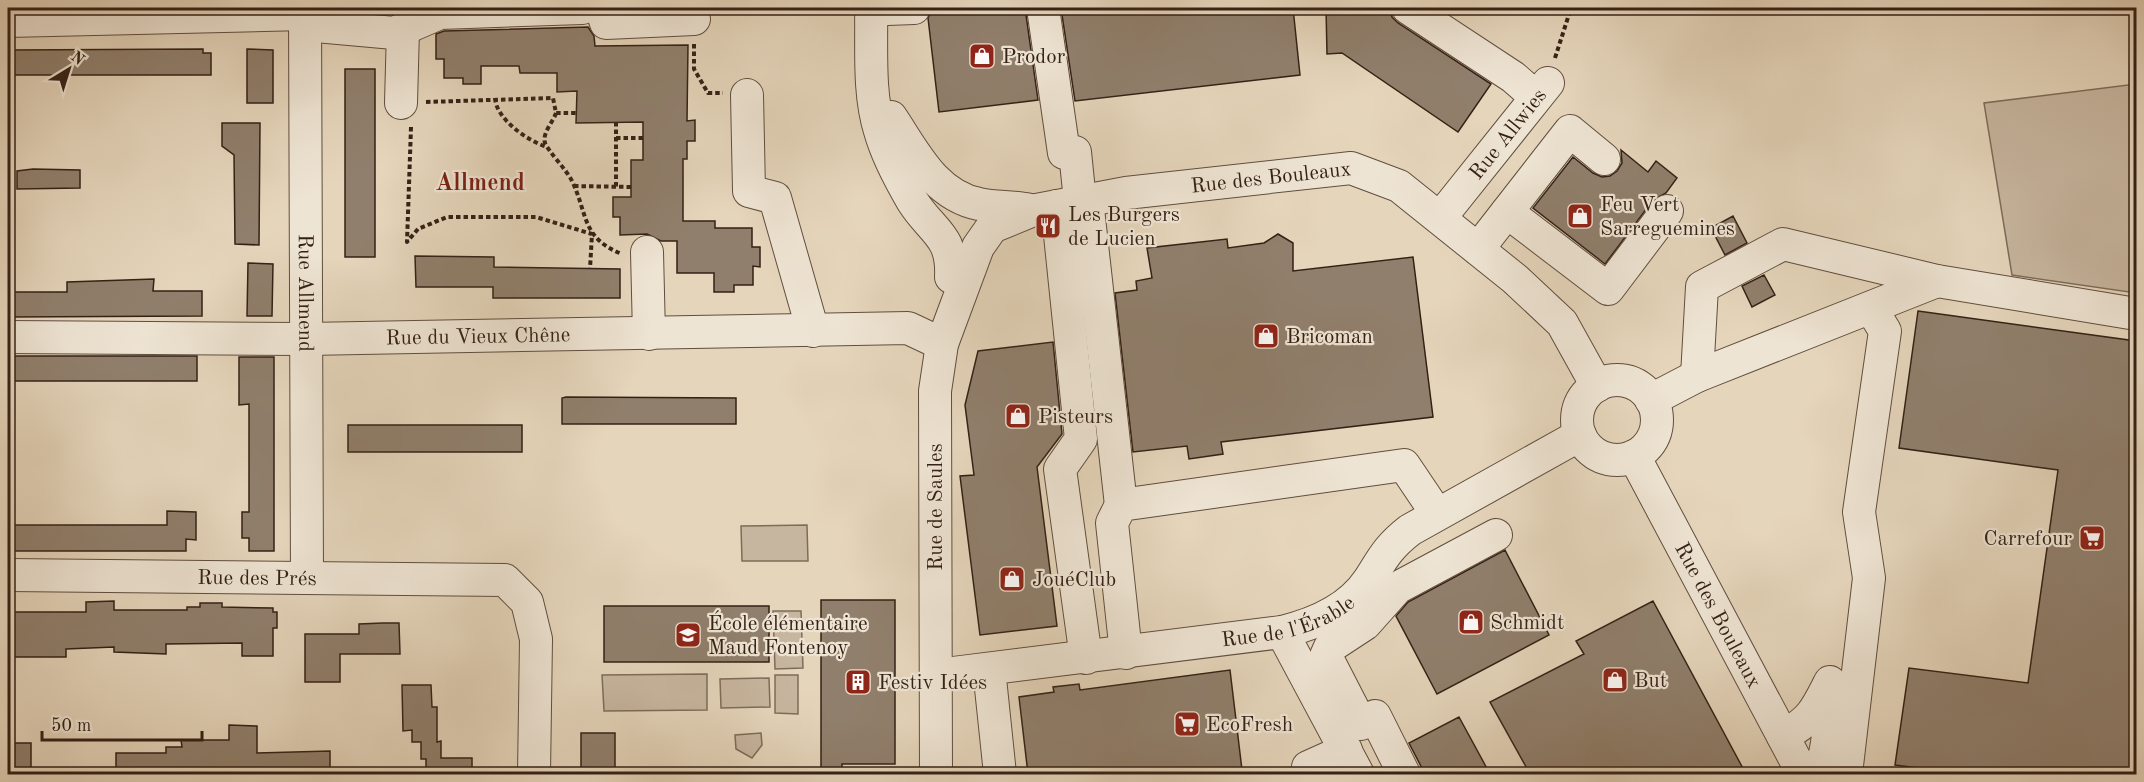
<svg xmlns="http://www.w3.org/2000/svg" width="2144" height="782" font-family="'Old Standard TT',serif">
  <rect width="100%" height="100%" fill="#e5d5bb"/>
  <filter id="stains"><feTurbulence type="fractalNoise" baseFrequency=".00333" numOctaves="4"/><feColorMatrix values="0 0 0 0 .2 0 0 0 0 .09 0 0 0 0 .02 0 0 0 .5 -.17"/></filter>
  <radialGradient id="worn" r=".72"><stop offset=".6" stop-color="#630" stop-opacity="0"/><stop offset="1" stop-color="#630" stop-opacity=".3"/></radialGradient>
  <!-- green -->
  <path fill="#c7b69f" stroke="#7e6c5a" stroke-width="1.5" d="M2136,84V293L2012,275L1984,103Z
    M807,525L808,561H742L741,526Z
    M773,611H801L803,668L775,669Z
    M707,674V710L604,711L602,675Z
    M775,675H798V714L775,713Z
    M769,678L770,707L721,708L720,679Z
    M761,733L762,745L752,758L736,749L735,735Z"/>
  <!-- building -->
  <path fill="#907f6c" stroke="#342116" stroke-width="1.5" d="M971,8H1025L1038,100L939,112L928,18L931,12Z
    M1061,8H1293L1300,75L1075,101Z
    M1326,8H1390L1392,17L1398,23L1491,84L1458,132L1342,53L1327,54Z
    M588,27L594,36L595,46L688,45L687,121L695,120V141H687V159H683V221H715V228H752V247H760V267L753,266V285H734V292H714V273H677V241H661L647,234L620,235V217H613V197H631V160H643V122L576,123L577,91L557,92V73H520L519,66H481V84H463V78H444V59H436V34L444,31Z
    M203,49V53H211V75H8V50Z
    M247,49L273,50V103H247Z
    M345,69H375V257H345Z
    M222,123H260L259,245L235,244L234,155L222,146Z
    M1621,150L1648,172L1656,161L1677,178L1666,193L1653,200L1605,264L1533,208L1573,157L1593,173L1602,177L1610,176L1617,171L1622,163Z
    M33,169L80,170V188L17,189V171Z
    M1733,216L1747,243L1725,255L1711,228Z
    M1278,234L1293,243V271L1413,257L1433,417L1221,442L1223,454L1189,459L1187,446L1133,452L1115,293L1137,290L1136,281L1152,278L1147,248L1227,239L1228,248L1264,243Z
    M415,256L494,257V267L620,269V298H493V287H416Z
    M248,263L273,264L272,316H247Z
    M1764,275L1775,295L1752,307L1742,286Z
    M154,279L153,291H202V316L8,317V292H67V282Z
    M1918,311L2136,341V774H1966L1895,765L1909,668L2028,683L2058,470L1899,448Z
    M1053,342L1062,434L1037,467L1057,626L980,635L960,476L974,475L965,405L978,351Z
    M8,356H197V381H8Z
    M239,357H274V551H249V538H242V512H249V404L239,405Z
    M566,397L736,398V424H562V398Z
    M348,425H522V452H348Z
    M167,511L196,512V540L186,539V551H8V525H167Z
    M1505,550L1549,635L1437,694L1396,616L1408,602Z
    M821,600H895V764H842V770H821Z
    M114,601V610H187V607H200V603H222V607L273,608V612H277V628H273V656H242V643L166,644V654L114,652V647L66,649V657H8V612H86V602Z
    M1653,601L1746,774H1530L1490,702L1584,654L1576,641Z
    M604,606H769V662H604Z
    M383,623H399L400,654H340V682H305V634H359V624Z
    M1230,670L1242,770L1208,774H1028L1019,697L1054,692L1053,687L1079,684L1080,690Z
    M402,685H431L432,707H437V742L441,741V758H472V774H426V759H421V742H412V730L403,731Z
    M1459,717L1490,774H1425L1409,743Z
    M229,725L257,726V753L330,751V774H284V772L116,774V753H166V747H182L181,740H229Z
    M581,733H615V774H581Z
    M8,743H31V774H8Z"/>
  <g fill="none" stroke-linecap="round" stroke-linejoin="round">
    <!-- minor casing -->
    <g stroke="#604e3f" stroke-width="34">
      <g id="minor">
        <path id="s1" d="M305,8L307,577"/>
        <path d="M601,8L606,23L694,19"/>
        <path d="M871,8C872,47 868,93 880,131C887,156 900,180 913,202C932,232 953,235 951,277"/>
        <path d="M1043,8L1064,153"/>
        <path d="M1408,8L1513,77L1536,97"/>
        <path d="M887,9L914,8"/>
        <path d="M8,21L305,14"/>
        <path d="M305,25L394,33L440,13L582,8"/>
        <path d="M747,95L749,191L775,198L813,331"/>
        <path d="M401,103L403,29"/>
        <path d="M891,117C914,151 934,195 979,204C996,208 1013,206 1030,210"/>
        <path d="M1075,152L1080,201"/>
        <path d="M1087,200L1121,505"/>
        <path d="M1057,206L1081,439L1060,469L1086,658"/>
        <path d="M1507,212L1608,289L1667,211"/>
        <path id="s2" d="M1440,218L1548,83"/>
        <path d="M1478,249L1570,131L1604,159"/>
        <path d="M647,252L649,334"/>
        <path id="s3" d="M8,337L307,339L908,328L942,344"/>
        <path d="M1697,376L1702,287L1783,244L1937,281L2136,314"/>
        <circle cx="1617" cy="420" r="40"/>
        <path d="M1651,400L1697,376L1937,281"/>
        <path id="s4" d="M1634,456L1803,774"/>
        <path id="s5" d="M8,575L505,580L527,602L536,639L534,774"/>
        <path d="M1282,632L1358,774"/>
        <path d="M1126,653L1112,523L1121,505L1404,465L1437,514"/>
        <path d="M989,669L1000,774"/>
        <path id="s6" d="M937,675L1282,632C1315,624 1349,610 1369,580C1383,558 1388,547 1410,530L1580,435"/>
        <path d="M1783,736C1811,721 1816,710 1830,682C1829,706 1832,758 1815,774"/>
        <path d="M1308,767L1346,750"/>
        <path id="s7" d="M936,774L935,391L942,344L978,247L992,227L1031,211L1126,193L1351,168L1399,186L1515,279L1562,323L1597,386"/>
        <path d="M1404,774L1375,716L1361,724L1326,656L1330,647L1365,624L1397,588L1496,535"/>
        <path d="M1846,774L1869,578L1859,512L1885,331L1871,308"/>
      </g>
    </g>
    <!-- path -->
    <path stroke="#342116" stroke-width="4" stroke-dasharray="4.5 3" stroke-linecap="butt" d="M694,44V69L708,93H723
      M1555,58L1571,8
      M495,98C496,119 528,141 547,147
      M426,102L553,98L556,113H577
      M556,113C553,122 542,133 545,143C548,151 566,169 572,181C588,214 581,238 622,254
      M616,122V187
      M411,127L407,242L418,229L447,217H536L592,234L590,269
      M616,138H643
      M574,186L631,187"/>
    <!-- minor -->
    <use href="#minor" stroke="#eee4d3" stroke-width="32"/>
  </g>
  <!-- icons -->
  <defs>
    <g id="shop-square" transform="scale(1.35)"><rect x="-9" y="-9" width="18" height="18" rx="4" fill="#8f2418" stroke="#eee4d3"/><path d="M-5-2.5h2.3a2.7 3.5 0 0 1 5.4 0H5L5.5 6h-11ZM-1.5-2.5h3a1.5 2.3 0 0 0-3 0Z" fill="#fff"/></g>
    <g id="restaurant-square" transform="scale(1.35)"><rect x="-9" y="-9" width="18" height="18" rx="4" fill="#8f2418" stroke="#eee4d3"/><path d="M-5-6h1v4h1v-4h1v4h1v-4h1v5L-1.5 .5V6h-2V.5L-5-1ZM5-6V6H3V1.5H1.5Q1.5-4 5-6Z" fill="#fff"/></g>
    <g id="supermarket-square" transform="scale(1.35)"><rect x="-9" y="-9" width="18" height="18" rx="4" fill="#8f2418" stroke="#eee4d3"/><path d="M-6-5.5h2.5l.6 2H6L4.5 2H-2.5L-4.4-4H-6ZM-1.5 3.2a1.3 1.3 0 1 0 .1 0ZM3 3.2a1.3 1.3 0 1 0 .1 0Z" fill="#fff"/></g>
    <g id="school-square" transform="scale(1.35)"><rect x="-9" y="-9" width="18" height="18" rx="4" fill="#8f2418" stroke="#eee4d3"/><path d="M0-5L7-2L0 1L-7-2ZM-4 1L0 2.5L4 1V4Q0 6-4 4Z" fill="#fff"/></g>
    <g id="building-square" transform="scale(1.35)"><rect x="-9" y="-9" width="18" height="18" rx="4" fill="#8f2418" stroke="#eee4d3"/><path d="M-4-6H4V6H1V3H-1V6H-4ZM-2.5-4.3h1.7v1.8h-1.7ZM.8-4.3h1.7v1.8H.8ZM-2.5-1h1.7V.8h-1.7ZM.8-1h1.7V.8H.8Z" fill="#fff"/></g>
  </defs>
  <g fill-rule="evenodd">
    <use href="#shop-square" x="982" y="56"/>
    <use href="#shop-square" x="1580" y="216"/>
    <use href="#restaurant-square" x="1048" y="226"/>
    <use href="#shop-square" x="1266" y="336"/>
    <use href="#shop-square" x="1018" y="416"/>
    <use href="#supermarket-square" x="2092" y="538"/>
    <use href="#shop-square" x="1012" y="579"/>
    <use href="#shop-square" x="1471" y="622"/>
    <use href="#school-square" x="688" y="635"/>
    <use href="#shop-square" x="1615" y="680"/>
    <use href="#building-square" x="858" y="682"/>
    <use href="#supermarket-square" x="1187" y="724"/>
  </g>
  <g text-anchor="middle" stroke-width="4.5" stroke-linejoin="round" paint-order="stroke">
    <!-- poi labels -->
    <g font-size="21" fill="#342116" stroke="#eee4d3" text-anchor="start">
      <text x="1002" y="63">Prodor</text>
      <text x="1600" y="211">Feu Vert<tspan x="1600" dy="24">Sarreguemines</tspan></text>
      <text x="1068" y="221">Les Burgers<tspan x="1068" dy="24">de Lucien</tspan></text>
      <text x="1286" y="343">Bricoman</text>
      <text x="1038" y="423">Pisteurs</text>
      <text x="2072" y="545" text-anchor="end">Carrefour</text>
      <text x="1032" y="586">JouéClub</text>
      <text x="1490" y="629">Schmidt</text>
      <text x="708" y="630">École élémentaire<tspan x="708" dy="24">Maud Fontenoy</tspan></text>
      <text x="1634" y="687">But</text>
      <text x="878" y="689">Festiv Idées</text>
      <text x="1206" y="731">EcoFresh</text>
    </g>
    <!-- street labels -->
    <g font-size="21" fill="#342116" stroke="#eee4d3">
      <text dy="7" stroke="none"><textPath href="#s2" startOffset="108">Rue Allwies</textPath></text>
      <text dy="7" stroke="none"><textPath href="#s7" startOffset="843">Rue des Bouleaux</textPath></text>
      <text dy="7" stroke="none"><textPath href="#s1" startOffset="285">Rue Allmend</textPath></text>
      <text dy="7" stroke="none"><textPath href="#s3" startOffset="470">Rue du Vieux Chêne</textPath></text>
      <text transform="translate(935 507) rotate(-90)" y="7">Rue de Saules</text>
      <text dy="7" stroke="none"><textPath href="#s5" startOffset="249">Rue des Prés</textPath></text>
      <text dy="7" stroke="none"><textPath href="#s4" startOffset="180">Rue des Bouleaux</textPath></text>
      <text dy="7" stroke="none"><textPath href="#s6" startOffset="356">Rue de l'Érable</textPath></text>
    </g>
    <!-- quarter labels -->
    <g font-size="24" font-weight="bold" fill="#7a1f14" stroke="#eee4d3">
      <text x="480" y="190">Allmend</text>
    </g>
  </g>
  <!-- margin -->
  <rect width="2144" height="782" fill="none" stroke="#e5d5bb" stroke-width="30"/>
  <rect x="9" y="9" width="2126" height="764" fill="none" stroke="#342116" stroke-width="3"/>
  <rect x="15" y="15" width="2114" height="752" fill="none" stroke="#342116" stroke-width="1.5"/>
  <!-- north arrow -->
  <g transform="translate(69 69) rotate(38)" stroke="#eee4d3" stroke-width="4.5" paint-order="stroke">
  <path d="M0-4.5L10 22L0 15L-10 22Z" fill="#342116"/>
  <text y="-9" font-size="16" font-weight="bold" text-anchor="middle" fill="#342116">N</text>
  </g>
  <!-- scale -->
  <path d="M42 731v9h160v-9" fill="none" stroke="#342116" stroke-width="3"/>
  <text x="51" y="731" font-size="18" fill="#342116" stroke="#eee4d3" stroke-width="4.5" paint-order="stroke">50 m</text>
  <rect width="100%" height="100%" filter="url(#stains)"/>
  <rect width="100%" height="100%" fill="url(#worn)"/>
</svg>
